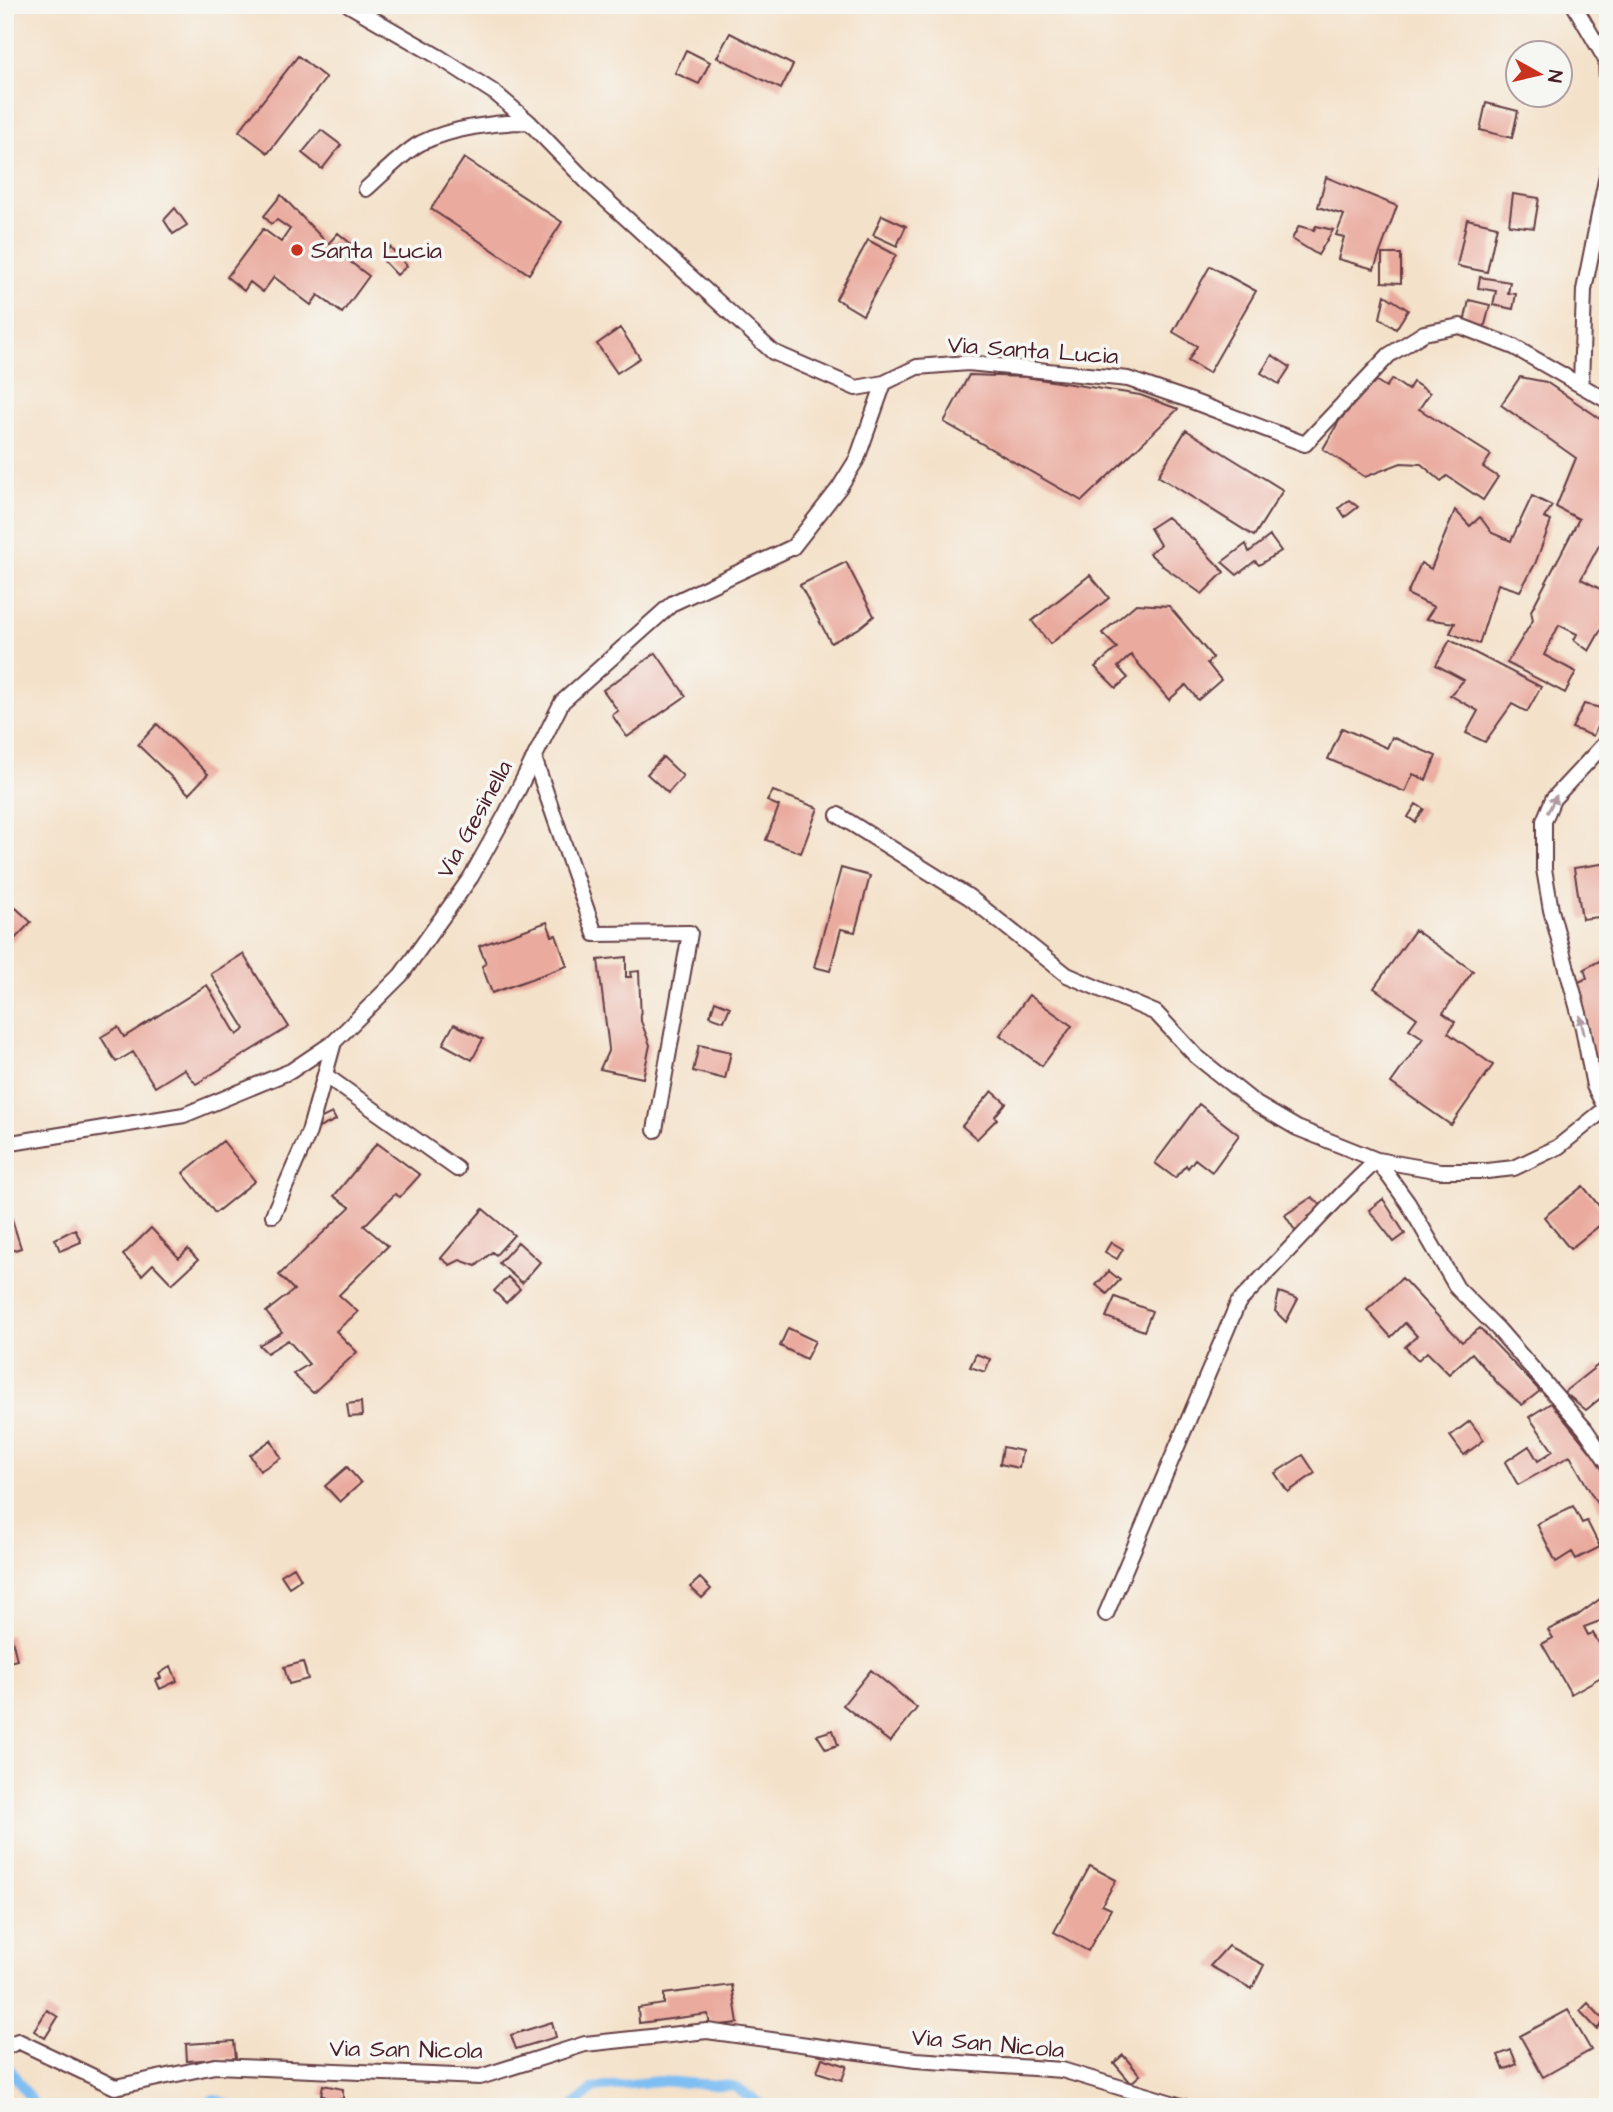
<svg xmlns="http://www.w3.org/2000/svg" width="1613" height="2112" font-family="'Architects Daughter',sans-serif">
  <rect width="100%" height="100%" fill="#f6f6f2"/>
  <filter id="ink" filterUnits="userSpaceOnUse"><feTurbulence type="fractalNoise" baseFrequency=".0143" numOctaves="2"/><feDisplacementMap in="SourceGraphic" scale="14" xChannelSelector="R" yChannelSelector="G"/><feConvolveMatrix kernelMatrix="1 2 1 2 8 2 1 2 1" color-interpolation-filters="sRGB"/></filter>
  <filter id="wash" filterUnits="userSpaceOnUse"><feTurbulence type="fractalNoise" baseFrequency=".00686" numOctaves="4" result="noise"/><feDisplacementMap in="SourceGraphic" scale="28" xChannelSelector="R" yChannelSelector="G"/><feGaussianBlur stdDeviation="1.57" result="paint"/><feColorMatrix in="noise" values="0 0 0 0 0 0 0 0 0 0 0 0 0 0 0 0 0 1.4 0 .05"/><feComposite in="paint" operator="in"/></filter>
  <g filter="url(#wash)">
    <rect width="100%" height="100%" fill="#f4e1c9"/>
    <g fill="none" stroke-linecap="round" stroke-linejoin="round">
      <!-- stream -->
      <path stroke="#7ebef2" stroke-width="10" d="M5,2062L36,2107
        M204,2107L214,2099L234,2107
        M572,2107L594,2088L658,2081L733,2086L766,2107"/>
    </g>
    <g id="blocks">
      <!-- building -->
      <path fill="#eaaa9e" d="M730,33L793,65L781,89L717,57Z
        M686,50L710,62L699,84L675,73Z
        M298,56L326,78L268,153L239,131Z
        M1486,103L1518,111L1512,138L1480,130Z
        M321,130L341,145L322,169L302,153Z
        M464,158L562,222L529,274L431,209Z
        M1326,177L1397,206L1374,269L1338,259L1344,237L1336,235L1344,215L1318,207Z
        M1513,194L1539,198L1534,228L1509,225Z
        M281,195L328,244L338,233L350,243L341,255L369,276L342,313L318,295L311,305L274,277L263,292L250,282L244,291L227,277L263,229L281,242L290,229L277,220L271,224L264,216Z
        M175,208L187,225L173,234L164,220Z
        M882,215L906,226L897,246L873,235Z
        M1467,219L1497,226L1487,272L1457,266Z
        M1299,226L1314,230L1316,226L1333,230L1318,255L1292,239Z
        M868,240L896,255L863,315L836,299Z
        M390,247L407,266L397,275L380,257Z
        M1382,254H1401V283L1382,282Z
        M1210,266L1256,291L1209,373L1188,361L1197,346L1173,332Z
        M1480,277L1510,282L1508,293L1516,294L1513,309L1493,305L1496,291L1478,288Z
        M1385,295L1408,310L1396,329L1380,318Z
        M1469,300L1490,305L1484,329L1464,323Z
        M620,328L640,358L617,373L597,344Z
        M1272,355L1290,367L1279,384L1261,373Z
        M969,375L1026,377L1140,395L1178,409L1082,501L944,422Z
        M1520,377L1546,382L1595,415L1608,426V529L1581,579L1608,593V617L1589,651L1574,640L1577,634L1559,625L1544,655L1576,672L1565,693L1507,663L1533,620L1531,611L1579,519L1556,507L1576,458L1501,405Z
        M1392,379L1408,390L1413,382L1430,393L1419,409L1491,455L1483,467L1498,477L1483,500L1447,476L1441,481L1421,464L1401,463L1365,477L1323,449L1339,421L1375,380L1386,387Z
        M1186,430L1283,490L1254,536L1158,476Z
        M1532,496L1552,506L1544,518L1551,521L1535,564L1520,591L1498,584L1479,644L1450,633L1455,623L1426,619L1434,607L1407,594L1421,563L1431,569L1455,510L1470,526L1480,517L1492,533L1511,541Z
        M1349,500L1358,507L1345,517L1339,508Z
        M1167,517L1195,541L1224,572L1202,594L1164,567L1149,553L1160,545L1150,528Z
        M1270,536L1281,551L1259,565L1255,561L1237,575L1222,562L1246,544L1249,552Z
        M846,562L874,616L858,629L831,643L800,585Z
        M1090,575L1109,598L1050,644L1032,621Z
        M1136,604L1169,606L1213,658L1207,663L1221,680L1198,700L1186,685L1169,700L1131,655L1118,667L1128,678L1116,688L1095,667L1117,648L1102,633Z
        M1450,640L1541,687L1527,712L1512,704L1485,742L1466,733L1478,711L1450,695L1464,680L1436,665Z
        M656,653L686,696L627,737L612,715L618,711L603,690Z
        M1584,704L1605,709L1593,736L1572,728Z
        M157,724L208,774L189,794L138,745Z
        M1342,728L1387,748L1392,737L1436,756L1426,780L1413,774L1405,792L1328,759Z
        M663,757L683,776L668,793L647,774Z
        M773,791L818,808L801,853L766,840L779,806L767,801Z
        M1416,804L1424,809L1415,822L1408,817Z
        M1608,863V916L1582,919L1574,868Z
        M841,868L870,876L855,932L841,929L830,971L814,967Z
        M16,908L31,922L8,946L5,944V920Z
        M547,922L552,936L556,935L567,966L492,993L482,966L486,963L479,946Z
        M1415,930L1473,971L1443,1013L1455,1022L1448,1033L1493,1065L1451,1125L1391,1083L1423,1038L1409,1029L1417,1018L1374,988Z
        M243,954L289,1027L196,1084L184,1069L155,1087L133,1052L116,1062L101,1037L118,1027L124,1037L207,985L237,1035L245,1029L211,974Z
        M626,957V977H631L630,972L639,971L641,1021L650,1045L643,1078L600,1069L609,1049L598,960Z
        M1605,958L1608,963V1084L1601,1088L1595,1072L1584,1004L1575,984L1587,978L1584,969Z
        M1029,995L1072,1026L1042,1066L1000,1035Z
        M715,1001L730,1007L724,1021L710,1016Z
        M454,1024L483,1039L472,1060L443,1044Z
        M699,1045L731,1052L725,1079L693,1071Z
        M992,1091L1006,1103L995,1116L997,1119L977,1139L962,1126Z
        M1199,1104L1239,1135L1212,1172L1195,1159L1188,1168L1186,1165L1175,1178L1155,1163Z
        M332,1113L336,1120L308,1133L305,1126Z
        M223,1141L255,1181L215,1213L183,1173Z
        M377,1143L420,1175L400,1197L395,1194L364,1226L388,1246L339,1295L358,1312L336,1331L357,1352L313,1393L293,1374L309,1364L288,1340L267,1353L259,1345L282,1332L266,1312L294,1290L279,1275L350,1207L334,1196Z
        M1583,1186L1608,1217V1237L1599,1226L1570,1249L1544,1217Z
        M5,1197L21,1248L5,1253Z
        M1312,1197L1323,1207L1308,1217L1312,1221L1296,1232L1285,1215Z
        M1383,1199L1405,1234L1394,1242L1369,1210Z
        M483,1209L514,1235L496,1255L492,1252L476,1266L460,1260L450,1265L441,1258Z
        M151,1228L179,1258L188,1249L198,1260L172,1284L153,1264L142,1275L123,1255Z
        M75,1229L81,1242L60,1251L55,1239Z
        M518,1242L540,1262L522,1283L499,1263Z
        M1111,1242L1123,1249L1117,1259L1105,1252Z
        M1109,1271L1120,1280L1107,1294L1096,1285Z
        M508,1277L520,1289L506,1303L494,1291Z
        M1402,1278L1462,1342L1480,1328L1540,1391L1522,1405L1499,1385L1472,1353L1449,1374L1427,1352L1418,1360L1405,1347L1417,1336L1405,1323L1391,1337L1367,1310Z
        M1279,1292L1298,1299L1286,1322L1275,1311Z
        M1115,1297L1152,1311L1144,1331L1106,1317Z
        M788,1328L815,1341L806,1359L780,1346Z
        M976,1354L990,1359L985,1372L970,1367Z
        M1598,1365L1608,1373V1392L1586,1410L1564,1392Z
        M361,1402L362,1416L349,1417L347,1404Z
        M1551,1403L1594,1456L1608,1479V1523L1570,1456L1518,1485L1505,1462L1529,1446L1538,1461L1553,1451L1529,1417Z
        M1470,1421L1484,1440L1464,1455L1450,1436Z
        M271,1440L281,1458L260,1471L250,1455Z
        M1003,1447L1022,1451L1019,1468L1000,1464Z
        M1303,1455L1315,1473L1288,1492L1275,1473Z
        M347,1467L361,1483L340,1502L325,1486Z
        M1573,1506L1582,1523L1587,1521L1600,1547L1576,1559L1572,1552L1556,1562L1537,1524Z
        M294,1567L301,1579L289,1587L281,1575Z
        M700,1578L711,1589L702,1598L690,1587Z
        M1608,1593V1618L1584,1627L1588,1635L1593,1633L1608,1659V1673L1571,1694L1542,1644L1553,1638L1548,1630L1577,1616Z
        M11,1635L17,1660L5,1663V1636Z
        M303,1662L308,1679L289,1684L284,1667Z
        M171,1666L177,1681L160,1689L156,1680L161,1678L159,1674Z
        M871,1670L917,1708L890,1742L843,1705Z
        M833,1730L838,1745L826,1749L817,1735Z
        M1090,1866L1116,1880L1102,1905L1111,1909L1088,1951L1054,1932Z
        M1228,1946L1264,1965L1252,1989L1210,1966Z
        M732,1985L738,2023L710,2026L708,2014L639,2023L638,2008L664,2004V1994Z
        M1588,2003L1605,2021L1597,2029L1580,2011Z
        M47,2010L58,2017L45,2038L34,2031Z
        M1568,2010L1591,2050L1543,2077L1520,2036Z
        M552,2022L556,2037L516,2049L511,2035Z
        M234,2041L236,2058L187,2061L186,2044Z
        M1511,2050L1517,2064L1504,2070L1498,2055Z
        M1123,2055L1140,2075L1131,2083L1114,2063Z
        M822,2058L847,2066L842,2080L817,2072Z
        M323,2085L343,2089V2099H330L321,2095Z"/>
    </g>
  </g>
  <g filter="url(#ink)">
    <use href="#blocks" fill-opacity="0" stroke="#643c43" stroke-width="2"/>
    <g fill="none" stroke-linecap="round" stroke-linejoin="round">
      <!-- service casing -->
      <g stroke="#643c43" stroke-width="18">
        <path id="service" d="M349,5L439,57L495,93L529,122
          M1574,5L1606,60L1608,98
          M366,189C380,177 406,150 421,143C451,128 496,122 529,122L591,186L773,352L856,388L884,383L917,367L968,363L1128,379L1189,400L1305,444L1389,355L1424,333L1460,326L1514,347L1608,401
          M1581,385L1584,290L1608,170
          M1608,740L1553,799L1544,821V869L1551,910L1583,1028L1594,1086L1608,1113
          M534,758L595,934L690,933L655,1130
          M838,815L969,897L1067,975L1156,1013L1196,1056L1256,1104L1297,1128L1377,1160L1440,1171H1487L1514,1168L1558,1147L1605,1109
          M325,1075L457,1169
          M5,1144L184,1115L291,1071L334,1042L401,975L471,877L506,814L562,702L673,603L793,547L839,488L857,459L884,383
          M1377,1160L1408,1203L1457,1288L1498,1329L1585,1429L1608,1463
          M273,1215L309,1132L334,1042
          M1106,1614L1238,1303L1343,1193L1377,1160
          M5,2048L18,2041L115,2087L215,2066L480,2077L585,2044L707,2031L916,2060L1062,2070L1185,2107"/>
      </g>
      <!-- service -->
      <use href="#service" stroke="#fff" stroke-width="14"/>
    </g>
    <!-- one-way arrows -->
    <defs><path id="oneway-solid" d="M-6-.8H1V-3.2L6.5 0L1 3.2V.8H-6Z" transform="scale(1.75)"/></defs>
    <g fill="#ae9aa0">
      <use href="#oneway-solid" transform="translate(1552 804) rotate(-62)"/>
      <use href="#oneway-solid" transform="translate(1582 1025) rotate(-103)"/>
    </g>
  </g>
  <!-- markers -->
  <circle fill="#c8321e" stroke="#f6f6f2" stroke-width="2.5" cx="297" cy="250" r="7"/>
  <g text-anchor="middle" stroke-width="7" stroke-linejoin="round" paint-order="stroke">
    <!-- poi labels -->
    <g font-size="24" fill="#4a1f2b" stroke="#f6f6f2" text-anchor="start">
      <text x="311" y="258">Santa Lucia</text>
    </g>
    <!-- street labels -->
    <g font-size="24" fill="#4a1f2b" stroke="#f6f6f2">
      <text transform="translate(1033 350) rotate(4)" y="8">Via Santa Lucia</text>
      <text transform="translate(474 819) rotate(-61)" y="8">Via Gesinella</text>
      <text transform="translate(988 2043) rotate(5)" y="8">Via San Nicola</text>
      <text transform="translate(406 2049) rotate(1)" y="8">Via San Nicola</text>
    </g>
  </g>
  <!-- margin -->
  <rect width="1613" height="2112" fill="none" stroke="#f6f6f2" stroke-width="28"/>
  <!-- north arrow -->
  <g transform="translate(1539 74) rotate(98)"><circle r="33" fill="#f6f6f2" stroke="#b1a0a2" stroke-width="2"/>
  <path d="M0-5L12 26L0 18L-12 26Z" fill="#c8321e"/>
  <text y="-10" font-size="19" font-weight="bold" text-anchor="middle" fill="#4a1f2b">N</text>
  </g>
</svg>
